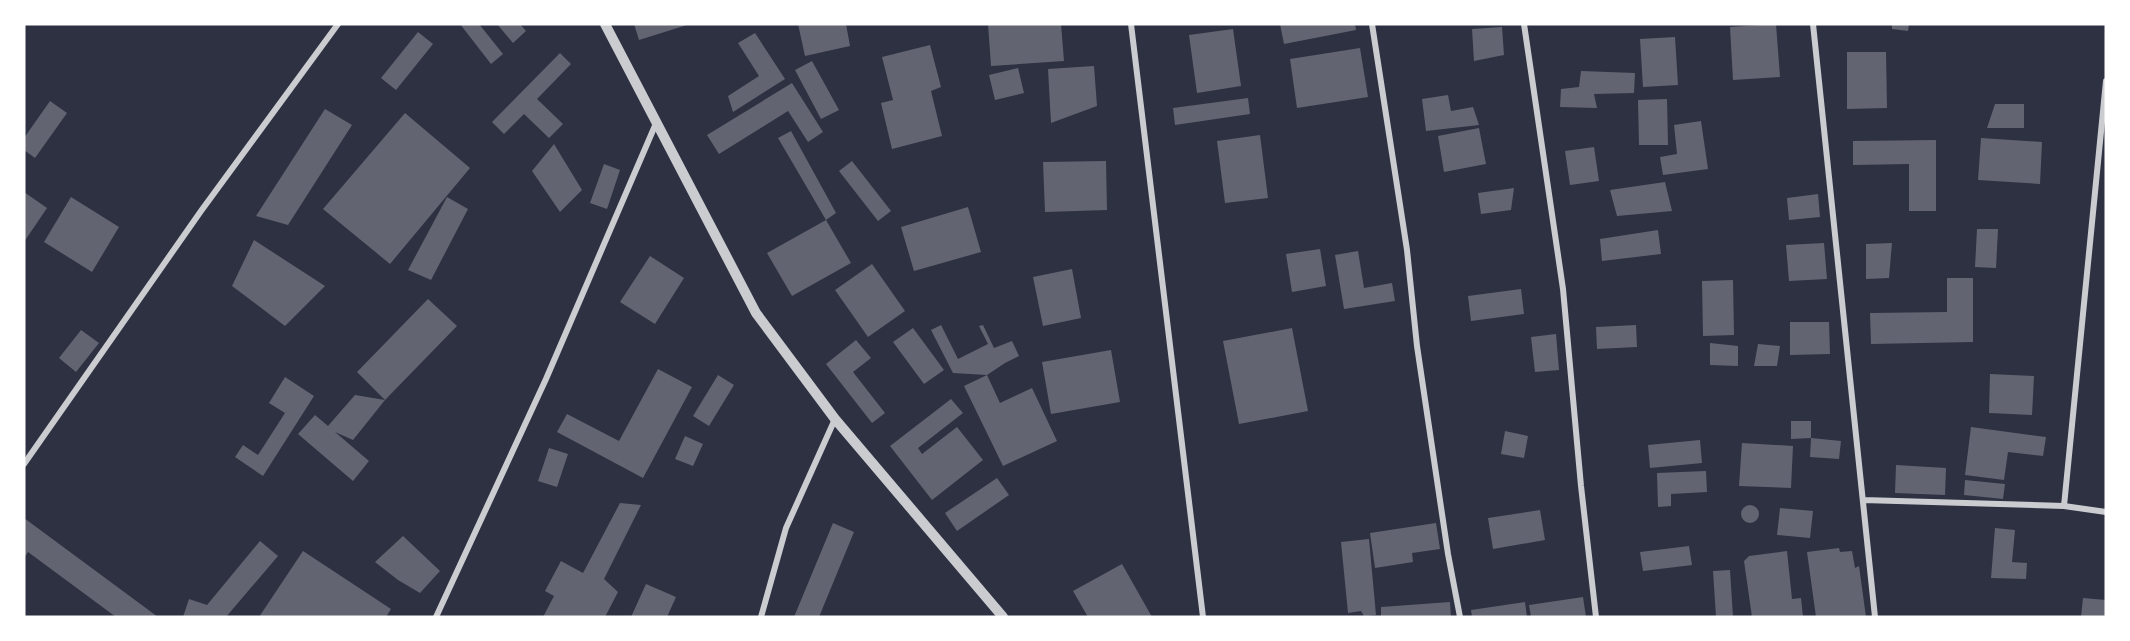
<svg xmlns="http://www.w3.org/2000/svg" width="2130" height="641" font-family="Manrope,sans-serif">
  <rect width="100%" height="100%" fill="#2d3142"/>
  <!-- building -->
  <path fill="#626471" d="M460,24H479L503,54L491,64Z
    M497,24H520L526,31L513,43Z
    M634,24H687V25L639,40Z
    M798,24H846L850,46L805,56Z
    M988,24H1061L1064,61L991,66Z
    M1280,24H1355L1356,30L1284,44Z
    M1776,24L1780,77L1733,80L1730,27Z
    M1892,24H1909L1908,31L1892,29Z
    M1502,27L1504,55L1474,61L1472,29Z
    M1233,29L1241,86L1197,93L1189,35Z
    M418,32L433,44L396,90L381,78Z
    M755,33L785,79L733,112L728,96L759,76L738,43Z
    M1675,37L1678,85L1643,87L1640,39Z
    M930,45L941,87L931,91L942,136L892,149L881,103L893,100L882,57Z
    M1360,48L1368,97L1297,108L1290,59Z
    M1847,52H1886L1887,108L1847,109Z
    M560,53L571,64L537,99L563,124L549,138L524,114L504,134L492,122Z
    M812,61L839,110L821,119L795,70Z
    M1094,66L1097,106L1051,123L1048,69Z
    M1018,68L1024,93L995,100L989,75Z
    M1581,71L1635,73L1634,93L1594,94L1597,108L1560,107L1561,89L1579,87Z
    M792,83L823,132L808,142L788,111L719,154L707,135Z
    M1448,95L1451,111L1473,107L1479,125L1426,131L1422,99Z
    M1248,98L1250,114L1175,125L1173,108Z
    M1667,99L1668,145H1639L1638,100Z
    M50,101L67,113L35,158L24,150V138Z
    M1995,104H2024V128H1987Z
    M325,109L352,125L288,225L256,216Z
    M405,113L470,168L390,264L323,209Z
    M1701,121L1708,169L1663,175L1660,157L1677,154L1674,125Z
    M1479,128L1486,164L1444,172L1438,136Z
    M791,131L836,213L826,220L778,138Z
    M1260,135L1268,198L1225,203L1217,141Z
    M1981,138L2042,142L2040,184L1978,180Z
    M1936,140V211H1909V164L1853,165V141Z
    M554,144L582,190L560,212L532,171Z
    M1594,147L1599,181L1570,185L1565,151Z
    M852,161L891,211L878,221L839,171Z
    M1106,161L1107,210L1045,212L1043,162Z
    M604,164L620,170L607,209L590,203Z
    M1665,182L1672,211L1617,216L1610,190Z
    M1514,188L1511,210L1481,214L1478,193Z
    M24,192L47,208L24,242Z
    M1818,194L1820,217L1789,220L1787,198Z
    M71,197L119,227L92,272L44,242Z
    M447,197L468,209L431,280L408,270Z
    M968,207L981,252L914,271L901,227Z
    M826,220L851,263L792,296L767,253Z
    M1977,229H1998L1996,268L1975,267Z
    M1658,230L1661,254L1602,261L1600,239Z
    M254,240L325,286L285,326L232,286Z
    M1824,243L1827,279L1789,281L1786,245Z
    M1892,243L1889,278L1866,279V244Z
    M1320,249L1326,286L1292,292L1286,254Z
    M1358,251L1364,288L1392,283L1395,301L1344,309L1335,255Z
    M650,256L684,278L655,324L620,302Z
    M872,264L905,311L868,337L835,290Z
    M1072,269L1081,318L1043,326L1033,277Z
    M1947,278H1973V342L1871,344L1870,313L1947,312Z
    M1733,280L1734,335L1703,336L1702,281Z
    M1521,289L1524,314L1471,321L1468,296Z
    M428,299L457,326L385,400L357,372Z
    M1790,322H1829L1830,354L1790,355Z
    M941,325L958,359L988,344L979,326L983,325L994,348L1012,341L1019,356L1005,363L987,375L953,373L931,330Z
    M1636,325L1637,347L1597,349L1596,327Z
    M913,328L944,370L924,384L893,342Z
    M1292,328L1308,411L1239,424L1223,341Z
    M81,330L99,343L76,372L59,358Z
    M1556,334L1559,370L1535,372L1531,337Z
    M856,340L871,358L853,372L885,413L872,423L826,364Z
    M1710,343L1738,346V366L1710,365Z
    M1758,344L1780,346L1777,366H1754Z
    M1111,350L1120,402L1051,414L1042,362Z
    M658,369L692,387L643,478L557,432L567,414L619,441Z
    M1990,374L2034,376L2032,415L1989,413Z
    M718,375L734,385L709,426L693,416Z
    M987,375L1000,403L1032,388L1057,441L1003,466L964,386Z
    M285,377L314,396L263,476L235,457L243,445L258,455L285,413L269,403Z
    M355,395L385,400L353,440L335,432L369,461L353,481L298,434L315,415L328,426Z
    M951,399L963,413L918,448L922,454L957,427L983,460L932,500L890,446Z
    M1791,421H1811V438L1791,439Z
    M1971,427L2046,437L2043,456L2008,452L2004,480L1965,475Z
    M1505,431L1528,436L1524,458L1501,454Z
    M685,436L703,444L693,466L675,459Z
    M1811,438L1841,441L1839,459L1810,457Z
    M1700,440L1702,463L1650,468L1648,445Z
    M1742,443L1793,446L1791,488L1739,486Z
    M549,448L568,454L557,487L538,481Z
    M1896,465L1946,468L1945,495L1895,493Z
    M1706,471L1707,492L1671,494V506L1658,507L1657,473Z
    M997,478L1009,495L957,531L945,513Z
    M1965,480L2005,484L2003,499L1964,495Z
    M620,503L641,505L604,579L618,592L605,617H543L554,596L545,591L561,561L583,573Z
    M1741 514a9 9 0 1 1 18 0a9 9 0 1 1-18 0Z
    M1780,508L1813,511L1810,538L1777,535Z
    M1540,510L1545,540L1493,549L1488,518Z
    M24,518L158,617H116L28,552L24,558Z
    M833,523L854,532L819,617H794Z
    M1436,523L1440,549L1412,553L1413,562L1375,568L1370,533Z
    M1995,528L2015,530L2012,562L2027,563L2026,579L1991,578Z
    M403,536L440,571L420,593L398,580L375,562Z
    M1369,539L1376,615L1364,616L1361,611L1348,613L1341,542Z
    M260,541L278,556L226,617H183L189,599L207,605Z
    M1689,546L1692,565L1643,571L1640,552Z
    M1839,548L1840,552L1852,551L1855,568L1859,566L1866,617H1816L1807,552Z
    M303,551L391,609L386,617H259Z
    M1787,551L1792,599L1801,598L1803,617H1752L1744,561L1749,556Z
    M1122,564L1152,617H1088L1073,591Z
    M1730,570L1733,617H1716L1713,571Z
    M646,584L676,597L667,617H631Z
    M1583,597L1586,617H1531L1529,605Z
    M2083,598L2106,600V617H2081Z
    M1450,602L1451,617H1381V607Z
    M1525,602L1527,617H1472L1471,610Z"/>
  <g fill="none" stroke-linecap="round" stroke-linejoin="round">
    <!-- minor -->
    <path stroke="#caccd0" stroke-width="6" d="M1131,24L1203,617
      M1372,24L1407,250L1417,346L1448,554L1460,617
      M1524,24L1563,289L1581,486L1596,617
      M1813,24L1875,617
      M24,464L201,211L338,24
      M1863,500L2064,506L2106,512
      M2064,506L2106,81
      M436,617L546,379L657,121
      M761,617L786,528L835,419"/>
    <!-- tertiary -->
    <path stroke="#caccd0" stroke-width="10" d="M605,24L756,313L835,419L1003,617"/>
  </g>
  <!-- border -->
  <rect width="2130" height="641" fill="none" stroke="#ffffff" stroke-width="51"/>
</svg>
